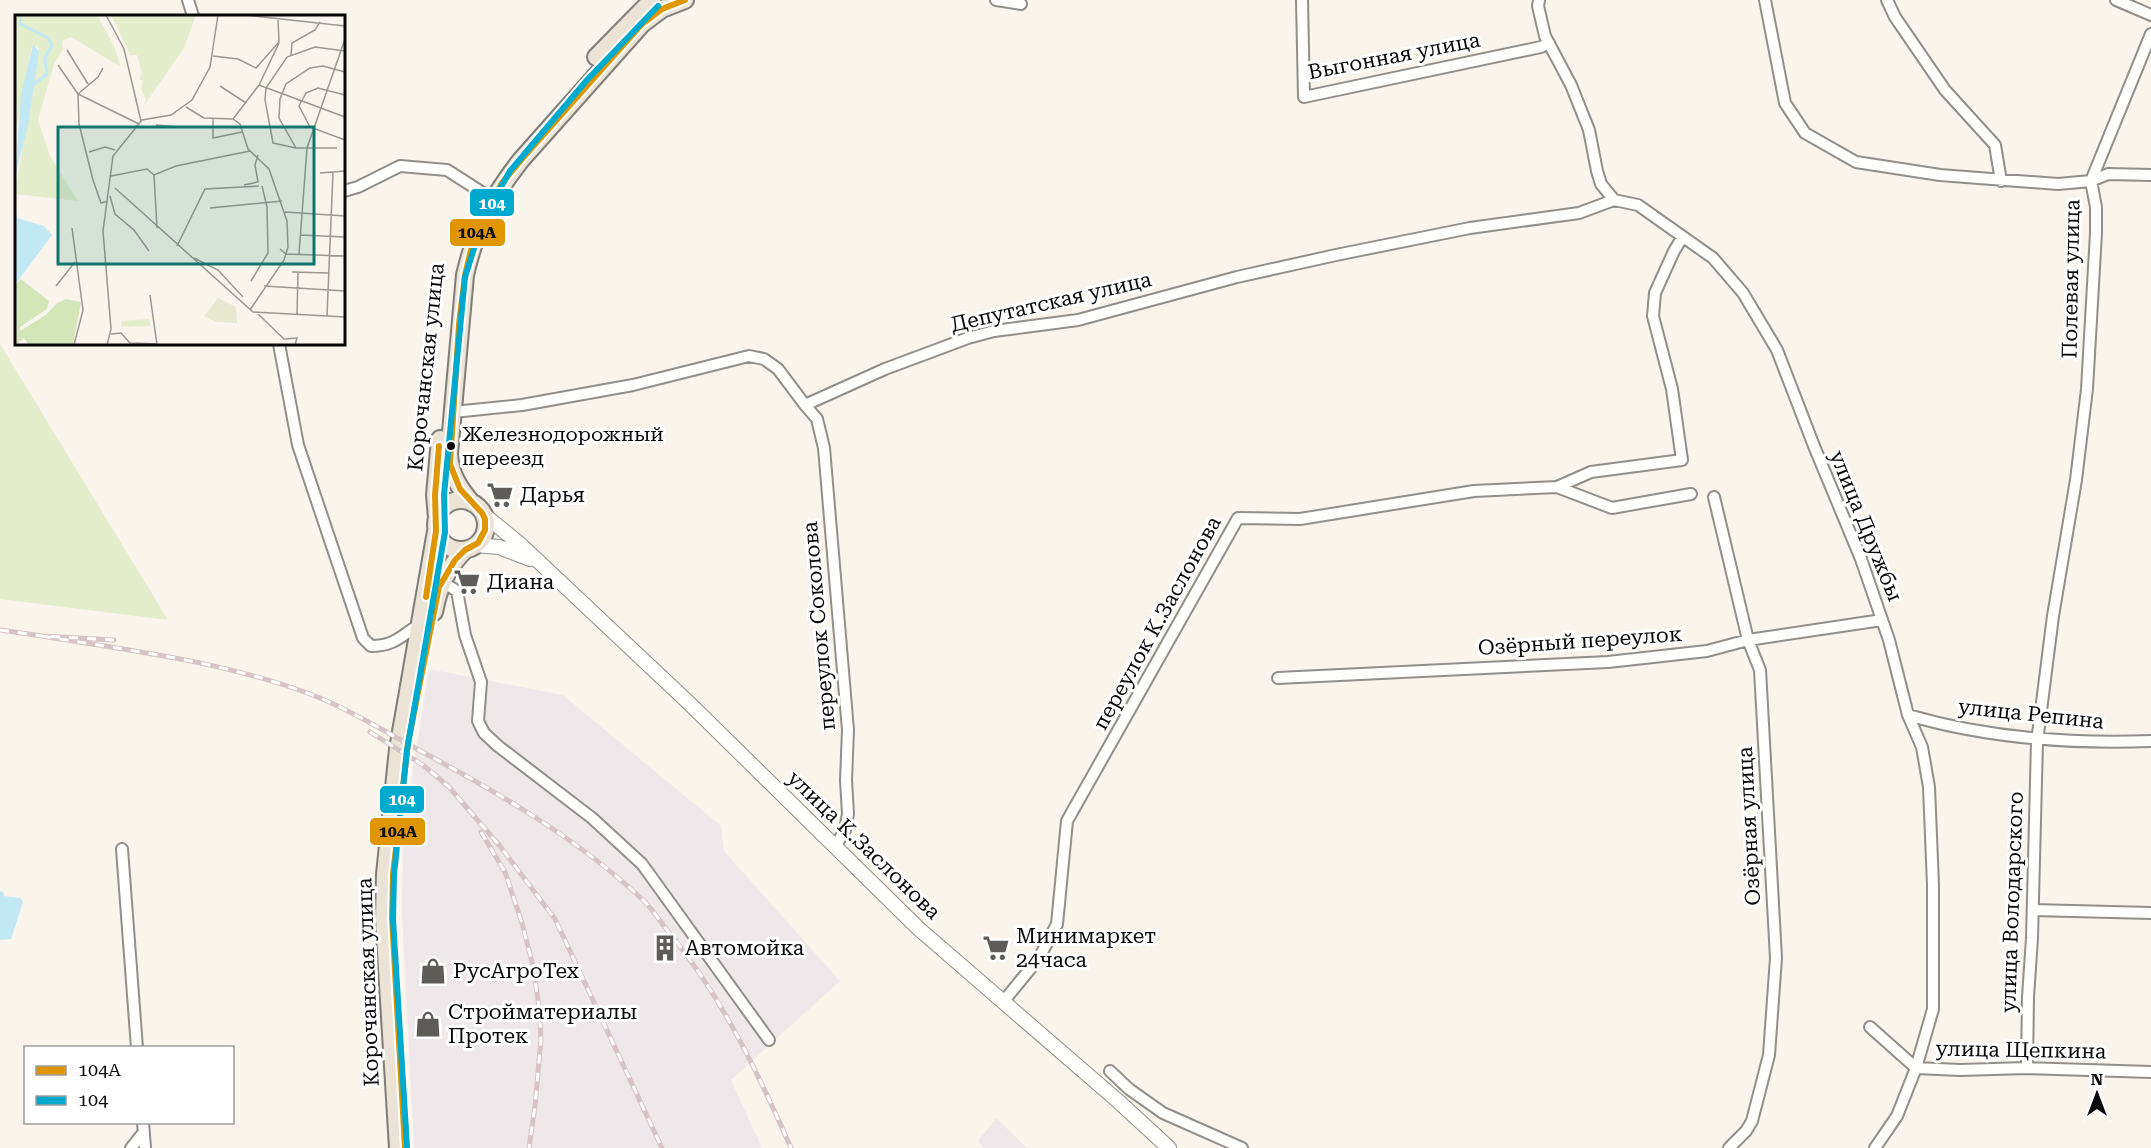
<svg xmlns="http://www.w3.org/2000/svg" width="2151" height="1148" font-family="'Roboto Serif',serif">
  <rect width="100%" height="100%" fill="#f9f5ec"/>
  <!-- industrial -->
  <path fill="#efe8ea" d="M429,669L563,695L721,826L724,851L840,981L731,1080L762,1148H414L402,914L403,833Z
    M996,1118L1027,1148H984L978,1141Z"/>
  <!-- green -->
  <path fill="#e4eecc" d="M0,344L168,620L0,599Z"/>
  <!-- water -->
  <path fill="#c2e8f3" d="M0,891L3,892L4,896L20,898L23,902L11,939L0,940Z"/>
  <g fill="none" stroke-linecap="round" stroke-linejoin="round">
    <!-- minor casing -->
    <g stroke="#918f8b" stroke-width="14">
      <path id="minor" d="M188,0L193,16
        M996,0L1021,4
        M1302,0L1304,97L1541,47L1549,43
        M1539,0L1538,6L1545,36L1571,85L1589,130L1597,171L1601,184L1614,200L1638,205L1713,258L1743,293L1777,350L1814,446L1861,559L1889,640L1908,715L1922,747L1929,787L1933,885V1009L1916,1068L1897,1116L1875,1148
        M1765,0L1785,103L1805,133L1856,162L1940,175L2058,184L2091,181L2108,174L2151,175
        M1887,0L1895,17L1945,90L1995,145L2001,181
        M2116,0L2151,15
        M2091,181L2151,34
        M344,191L358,187L400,166L447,170L486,195
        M279,344L298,445L363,638L371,646C396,646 401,635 421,624
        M805,405L817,419L824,448L848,730L846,780L848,814L845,830L835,847
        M453,412L522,405L633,385L749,356L764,359L778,369L805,405L885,369L968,338L994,331L1078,320L1237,277L1336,255L1470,228L1579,213L1614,200
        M1557,487L1591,472L1682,460L1672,389L1653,316L1655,293L1674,251L1682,238
        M1714,497L1748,640L1760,670L1776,958L1769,1055L1752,1121L1746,1131L1729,1148
        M441,581L457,591L465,635L481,682L478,721L484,733L498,746L592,818L642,864L769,1040
        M1278,678L1608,662L1707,651L1748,640L1882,620
        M1908,715C1986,738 2070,744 2151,741
        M122,849L137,1048
        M2033,910L2151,913
        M1003,1002L1039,958L1057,924L1067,821L1238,518L1300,519L1474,491L1557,487L1612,508L1691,494
        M1870,1027L1916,1068L1960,1070L2027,1068L2151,1072
        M2027,1068L2028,997L2032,938L2037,742L2053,616L2076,480L2087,389L2096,233V207L2091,181
        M1110,1071L1129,1089L1163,1113L1242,1148
        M143,1122L145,1148
        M131,1148L143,1133"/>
    </g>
    <!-- tertiary casing -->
    <g stroke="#918f8b" stroke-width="16">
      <path id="tertiary" d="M482,513L521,545L690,704L919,929L1118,1101L1169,1148
        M475,545L499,547L530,559"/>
    </g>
    <!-- primary casing -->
    <g stroke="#7e7d78" stroke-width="20">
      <path id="primary" d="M596,57L652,0
        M436 525a25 25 0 1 1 50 0a25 25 0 1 1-50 0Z
        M472,503C459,488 450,474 449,454L465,275C476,228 491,198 521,160L642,24L662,9L685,0
        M437,518L435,495L440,439
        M434,612C439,586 447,568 465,550
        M398,1148L384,919L385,874L398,749L436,531"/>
    </g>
    <!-- minor -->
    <use href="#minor" stroke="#fefefc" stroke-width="10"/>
    <!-- tertiary -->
    <use href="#tertiary" stroke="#fefefc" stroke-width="14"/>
    <!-- primary -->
    <use href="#primary" stroke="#ebe4d6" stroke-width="16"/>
    <!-- rail casing -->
    <g stroke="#d5c3c5" stroke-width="5">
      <path id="rail" d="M0,630L42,636
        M114,640L42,636C132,651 225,662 310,694C347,708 382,730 417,749C495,791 579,839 644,901C654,911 662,924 671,935C723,999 758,1073 791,1148
        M370,732L423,765L449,787L499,845L555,919L662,1148
        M481,832L505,872L522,923L533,966L539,1007L541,1039L535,1106L529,1148"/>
    </g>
    <!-- rail -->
    <use href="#rail" stroke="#fff" stroke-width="3" stroke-dasharray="9" stroke-linecap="butt"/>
    <!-- bus-1 casing -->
    <g stroke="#fff" stroke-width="10">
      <path id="bus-1" d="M426,597L436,531L435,495L439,446
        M405,1148L392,918L393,874L408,743L439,587L455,560L465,550L478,543L485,530V519L482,513L460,489L450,464L459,324L465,275L471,250L483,216L502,183L521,160L642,24L662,9L685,0"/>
    </g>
    <!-- bus-2 casing -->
    <g stroke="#fff" stroke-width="10">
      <path id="bus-2" d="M407,1147L393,919L394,875L407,750L445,532L444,495L465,277L484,217L510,171L587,80L658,6"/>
    </g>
    <!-- bus-1 -->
    <use href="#bus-1" stroke="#df9601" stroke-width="6"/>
    <!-- bus-2 -->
    <use href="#bus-2" stroke="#00a9ce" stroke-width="6"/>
  </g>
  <!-- icons -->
  <defs>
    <g id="supermarket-bare" transform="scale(2.07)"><path d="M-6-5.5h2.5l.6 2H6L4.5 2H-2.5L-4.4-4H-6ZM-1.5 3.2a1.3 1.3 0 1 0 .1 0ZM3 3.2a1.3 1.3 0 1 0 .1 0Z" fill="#5d5c58" stroke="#fff" stroke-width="2.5" paint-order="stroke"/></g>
    <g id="building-bare" transform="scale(2.07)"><path d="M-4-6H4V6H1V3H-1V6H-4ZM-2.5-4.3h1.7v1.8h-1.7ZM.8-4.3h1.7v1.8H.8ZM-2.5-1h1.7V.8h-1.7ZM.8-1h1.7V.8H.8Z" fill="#5d5c58" stroke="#fff" stroke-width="2.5" paint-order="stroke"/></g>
    <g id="shop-bare" transform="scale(2.07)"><path d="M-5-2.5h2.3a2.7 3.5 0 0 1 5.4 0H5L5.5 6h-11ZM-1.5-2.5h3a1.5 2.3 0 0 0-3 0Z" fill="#5d5c58" stroke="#fff" stroke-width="2.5" paint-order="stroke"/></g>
  </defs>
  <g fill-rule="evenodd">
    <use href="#supermarket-bare" x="500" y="495"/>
    <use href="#supermarket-bare" x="467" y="582"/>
    <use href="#building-bare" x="665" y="948"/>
    <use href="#supermarket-bare" x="996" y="948"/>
    <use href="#shop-bare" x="433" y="971"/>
    <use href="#shop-bare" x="428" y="1024"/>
  </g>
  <!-- markers -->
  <circle fill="#090909" stroke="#fff" stroke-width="2" cx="451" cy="446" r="5"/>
  <g text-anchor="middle" stroke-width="6" stroke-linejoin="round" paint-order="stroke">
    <!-- bus labels -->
    <g font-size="20" fill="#090909" stroke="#fff" text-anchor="start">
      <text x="462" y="441">Железнодорожный<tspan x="462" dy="24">переезд</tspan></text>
    </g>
    <!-- street labels -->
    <g font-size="21" fill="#090909" stroke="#fff">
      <text transform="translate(1394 56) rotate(-11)" y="7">Выгонная улица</text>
      <text transform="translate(2071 279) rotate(-89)" y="7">Полевая улица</text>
      <text transform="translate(1051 302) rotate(-13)" y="7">Депутатская улица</text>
      <text transform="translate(426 367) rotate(-84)" y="7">Корочанская улица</text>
      <text transform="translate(1866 526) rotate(68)" y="7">улица Дружбы</text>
      <text transform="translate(1157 623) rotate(-61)" y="7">переулок К.Заслонова</text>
      <text transform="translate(819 626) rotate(-95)" y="7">переулок Соколова</text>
      <text transform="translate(1580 641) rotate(-4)" y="7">Озёрный переулок</text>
      <text transform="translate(2031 714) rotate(6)" y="7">улица Репина</text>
      <text transform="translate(1749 826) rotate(-93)" y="7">Озёрная улица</text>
      <text transform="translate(864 845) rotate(44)" y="7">улица К.Заслонова</text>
      <text transform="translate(2012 902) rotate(-88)" y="7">улица Володарского</text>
      <text transform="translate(368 982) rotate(-92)" y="7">Корочанская улица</text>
      <text transform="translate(2021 1050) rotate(1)" y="7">улица Щепкина</text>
    </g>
    <!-- poi labels -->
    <g font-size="21" fill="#090909" stroke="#fff" text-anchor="start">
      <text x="520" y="502">Дарья</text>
      <text x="487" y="589">Диана</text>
      <text x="1016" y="943">Минимаркет<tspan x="1016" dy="24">24часа</tspan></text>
      <text x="685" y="955">Автомойка</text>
      <text x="453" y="978">РусАгроТех</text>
      <text x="448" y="1019">Стройматериалы<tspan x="448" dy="24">Протек</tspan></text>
    </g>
  </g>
  <!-- overview -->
  <g transform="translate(15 15)">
    <rect width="330" height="330" fill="#f9f5ec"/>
    <path d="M0,0H82L99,31L106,52L56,22L47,26L48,34L39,49L23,105L35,141L63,186L0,179L24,33L18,31L16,35L0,122ZM96,0H181L169,33L128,92L131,84L126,74L128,66L124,64L127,58L122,40H115ZM134,304L136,311L106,312V306Z" fill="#e4eecc"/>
    <path d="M6,264L34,286L32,294L5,312V316L31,300L42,288L51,284L66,287L58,330H14L9,323L0,330V270Z" fill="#d5e5ba"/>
    <path d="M203,283L221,292L222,308L201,307L189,301Z" fill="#e6e8d0"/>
    <path d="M18,30L24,36L13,111L0,161L6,79ZM0,182L2,203L29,211L37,220L0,270Z" fill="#c2e8f3"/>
    <path fill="none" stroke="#c2e8f3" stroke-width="3" d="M6,0L5,9L33,23L37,30L30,43L32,59L13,74"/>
    <path fill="none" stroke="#999791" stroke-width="1.5" d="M91,0L109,34L126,106M229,0L330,11M52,35L73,69M276,40L277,28L300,15L305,7M198,41L223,44L241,53L264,27L263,5M43,50L63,79L64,109L78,165L86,188L93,186M88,53L83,62L63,79L124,109M244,70L330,102M205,71L231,88M330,80L303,73L291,78L284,91L295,112L330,125M171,92L189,103L218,104M198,104V123L227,117M218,104L225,109L233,134L254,154L272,206L273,232L269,245L235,295M218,104L244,70L264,28M141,110L164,112M281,133L264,103L265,84L271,69L295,53L308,51L330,57M322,133H281L258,128L250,85L251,73L272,42L300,32L330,36M74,137L90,132L100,135M305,158L330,156M139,160L142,213M96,161L132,154L139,160L161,151L235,136M229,170L243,167L240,150L243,140M100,173L238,297L330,302M95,181L100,199L119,215L134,236M195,193L267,186M270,197L330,201M57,213L68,295L59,330M285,220L330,222M162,231L190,174L244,171M265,234L271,239L330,241M284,239L292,133L330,24M179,243L203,255L228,282M277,257L314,258M236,266L253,238L252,192L247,171M41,271L60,247M249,271L330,276M135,280L142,330M243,299L269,324L282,323L280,330M282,300L283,258M312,301L318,157M96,319L106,318L115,328L142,329M92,330L96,314L88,216L98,141L127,105L156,100L177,85L195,52L203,0"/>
    <path fill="#0f766e" fill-opacity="0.15" stroke="#0f766e" stroke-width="3" d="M43,112H299V249H43Z"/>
    <rect width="330" height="330" fill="none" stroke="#090909" stroke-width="3"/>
  </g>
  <g stroke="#fff" stroke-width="2">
    <rect x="469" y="188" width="46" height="29" rx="6" fill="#00a9ce"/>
    <rect x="449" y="218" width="57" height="29" rx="6" fill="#df9601"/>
    <rect x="379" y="785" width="46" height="29" rx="6" fill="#00a9ce"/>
    <rect x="369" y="817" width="57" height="29" rx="6" fill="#df9601"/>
  </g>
  <g font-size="16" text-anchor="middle" font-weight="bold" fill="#fff">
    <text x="492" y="209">104</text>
    <text x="402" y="805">104</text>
  </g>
  <g font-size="16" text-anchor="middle" font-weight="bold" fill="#111">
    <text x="477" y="238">104А</text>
    <text x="398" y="837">104А</text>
  </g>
  <!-- legend -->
  <rect x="24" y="1046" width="210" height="78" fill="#ffffff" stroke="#9d9d9d" stroke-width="1.5"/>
  <rect x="36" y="1066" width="30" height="9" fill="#df9601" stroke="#9d9d9d" stroke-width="1.5"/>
  <text x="78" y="1076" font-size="18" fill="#090909">104А</text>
  <rect x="36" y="1096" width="30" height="9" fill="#00a9ce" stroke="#9d9d9d" stroke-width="1.5"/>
  <text x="78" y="1106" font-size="18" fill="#090909">104</text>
  <!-- north arrow -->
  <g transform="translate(2097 1094)" stroke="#ffffff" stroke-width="4.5" paint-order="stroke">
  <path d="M0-4.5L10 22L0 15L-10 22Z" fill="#090909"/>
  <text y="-9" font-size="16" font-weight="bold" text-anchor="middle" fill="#090909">N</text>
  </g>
</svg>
